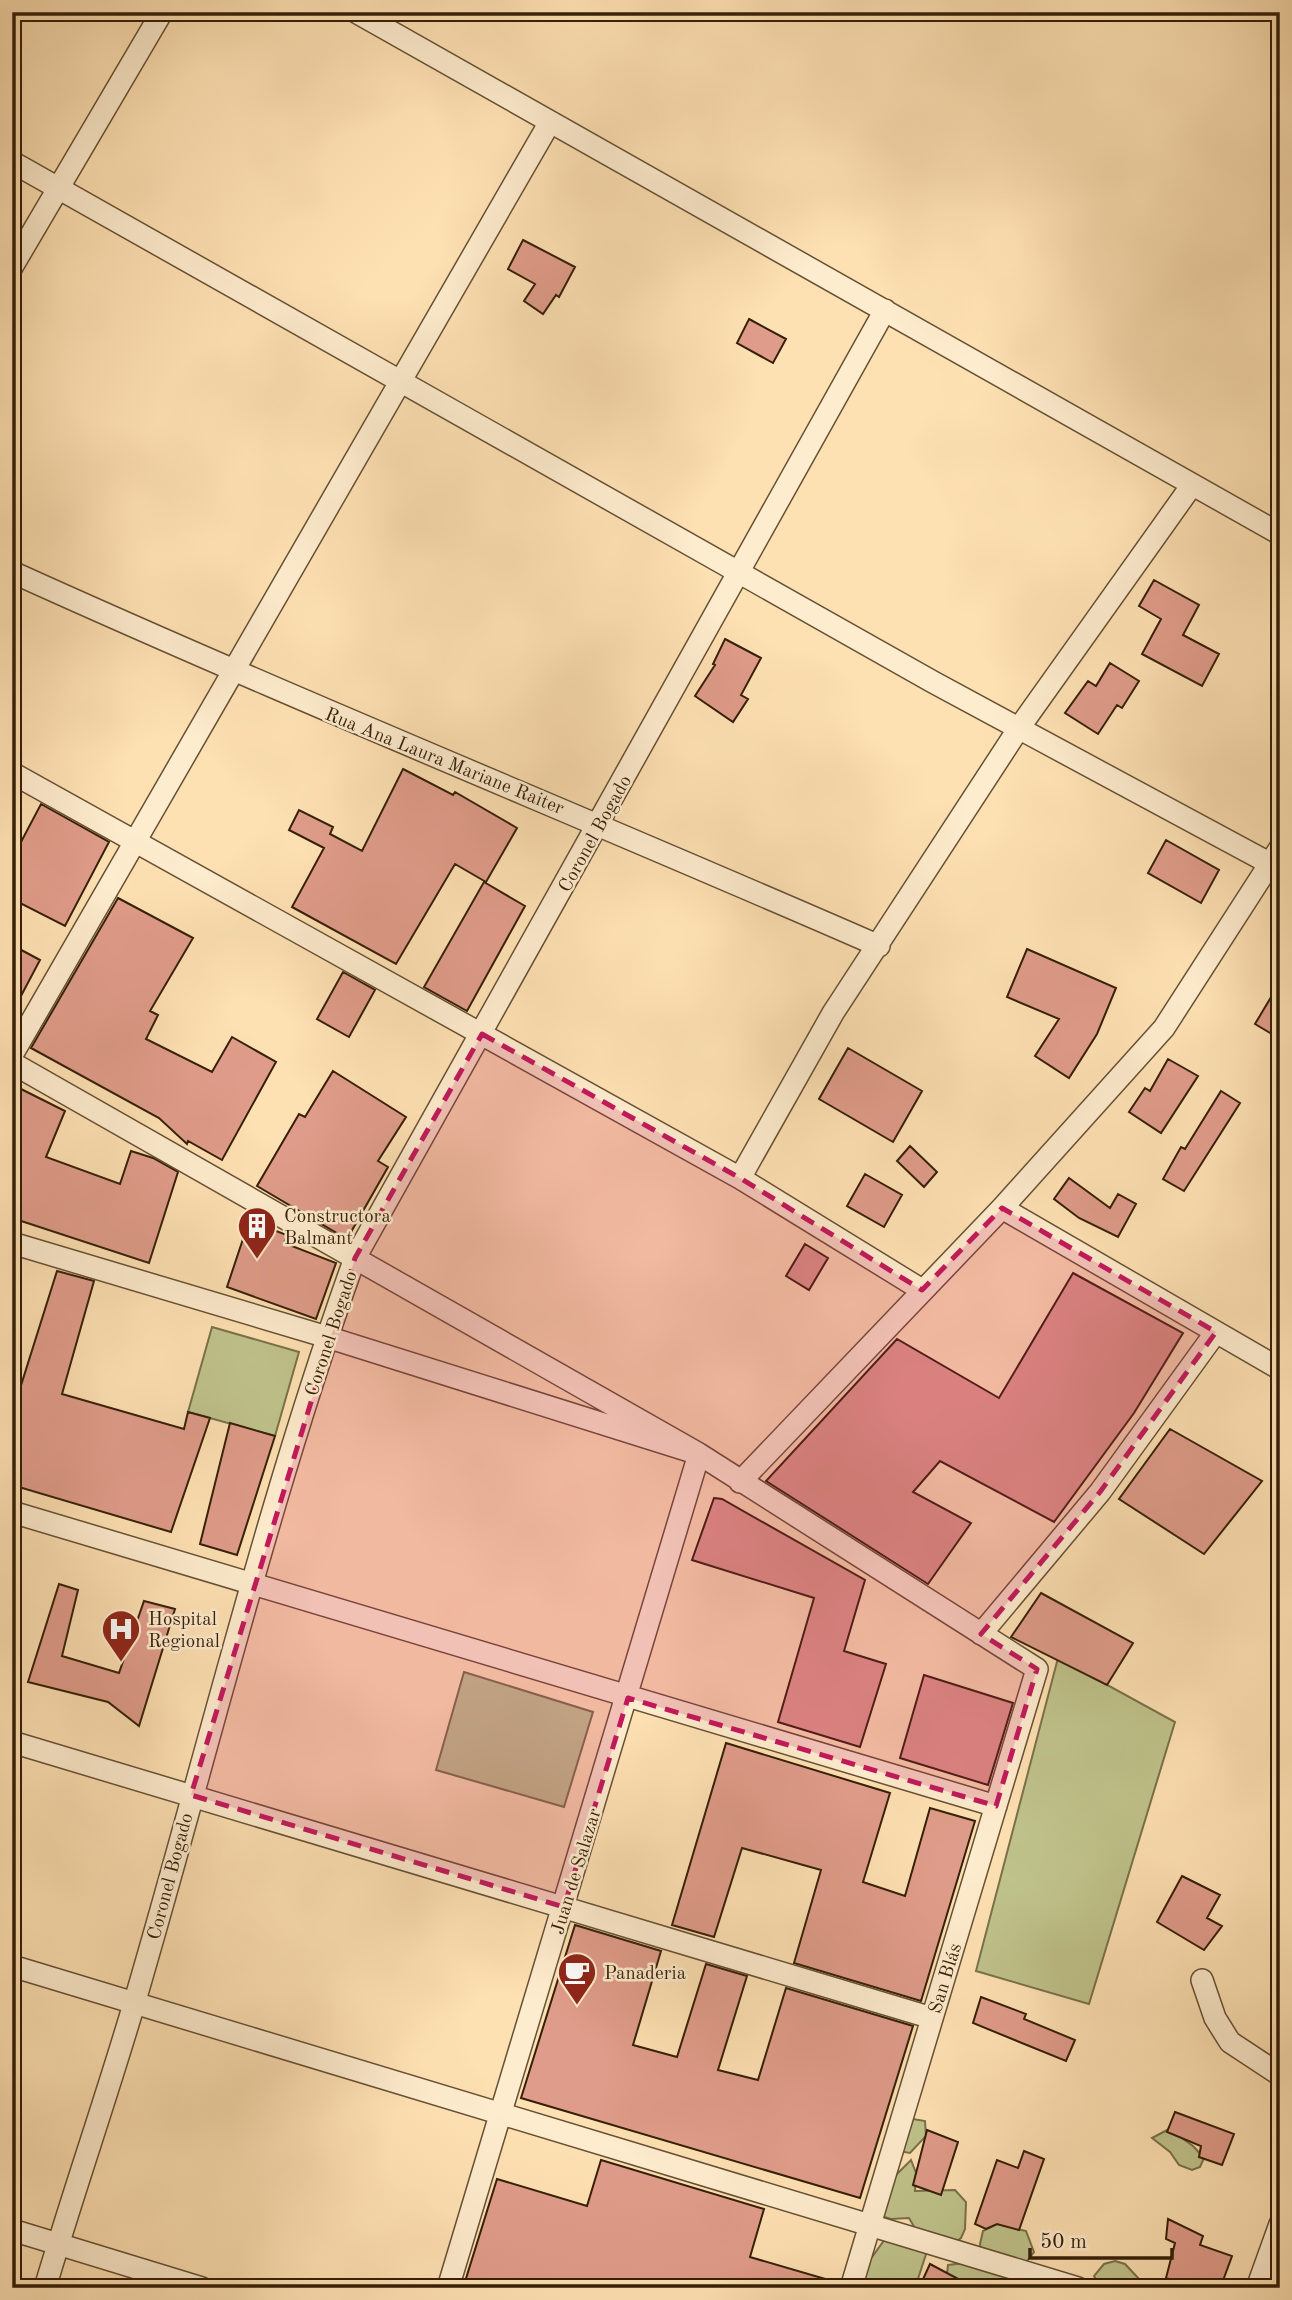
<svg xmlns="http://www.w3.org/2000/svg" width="1292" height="2300" font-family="'Old Standard TT',serif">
  <rect width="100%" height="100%" fill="#fee1b3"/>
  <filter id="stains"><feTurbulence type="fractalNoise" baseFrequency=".00286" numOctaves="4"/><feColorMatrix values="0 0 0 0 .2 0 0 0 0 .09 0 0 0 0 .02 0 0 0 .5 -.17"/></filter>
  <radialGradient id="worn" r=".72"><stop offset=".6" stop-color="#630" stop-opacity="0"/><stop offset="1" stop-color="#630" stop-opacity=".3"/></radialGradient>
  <!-- green -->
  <path fill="#c0c38c" stroke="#7a714a" stroke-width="2" d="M212,1327L299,1352L275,1436L188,1412Z
    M1058,1658L1175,1722L1089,2004L976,1971Z
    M464,1672L593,1712L564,1807L436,1770Z
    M907,2118L925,2121L926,2136L910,2153L898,2151Z
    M1169,2129L1193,2146L1204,2158L1200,2167L1192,2170L1179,2165L1170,2152L1152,2138Z
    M911,2160L916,2173L915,2191L955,2190L966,2202L965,2229L961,2238L952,2245L916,2230L909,2218L891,2219L881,2216L879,2201L897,2174Z
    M997,2224L1026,2231L1034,2252L1023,2266L1004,2276L1026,2281L1037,2288H952L947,2274L948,2265L983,2261L980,2244L983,2231Z
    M888,2235L929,2245L915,2288H855L864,2259L872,2257Z
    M1115,2261L1125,2264L1139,2279L1134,2288H1101L1094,2276L1104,2264Z"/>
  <!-- building -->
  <path fill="#e09c8a" stroke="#351f08" stroke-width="2" d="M523,240L575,267L559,297L556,295L543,314L524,301L535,284L508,269Z
    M749,319L786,339L773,363L737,343Z
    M1154,580L1199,605L1183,635L1219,654L1202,686L1142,654L1161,619L1139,606Z
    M725,639L761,658L741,695L748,699L733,722L695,696L715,665L713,664Z
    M1110,663L1139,681L1122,708L1117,705L1098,734L1065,713L1088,681L1096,686Z
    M403,769L453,795L455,792L517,828L486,882L455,864L396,964L292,907L324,848L289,830L299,810L333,827L330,834L362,851Z
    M41,804L109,842L65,926L12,899V859Z
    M1166,840L1219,870L1201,903L1148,873Z
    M484,882L525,906L467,1011L424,987Z
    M118,898L193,938L150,1011L158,1015L146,1039L212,1072L232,1037L276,1062L222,1160L188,1141L187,1144L159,1118L31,1048Z
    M12,945L40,960L12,1013Z
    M1027,949L1116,988L1097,1034L1069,1078L1035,1056L1059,1019L1007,997Z
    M343,972L375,990L349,1037L317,1019Z
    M1280,982V1039L1255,1024Z
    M848,1048L922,1091L893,1142L819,1099Z
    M1168,1059L1198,1076L1161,1133L1129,1112L1145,1088L1150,1091Z
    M333,1071L406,1117L378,1161L388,1167L347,1239L257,1186L299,1114L305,1117Z
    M17,1087L65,1111L46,1157L120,1184L131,1151L153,1158L178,1172L149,1263L12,1218V1103Z
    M1221,1091L1240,1103L1184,1191L1163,1179L1181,1147L1185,1149Z
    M910,1146L937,1172L924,1187L897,1161Z
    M865,1174L902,1195L884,1227L847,1206Z
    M1069,1178L1110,1208L1118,1194L1136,1204L1118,1237L1079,1218L1054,1199Z
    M249,1221L287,1235L284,1243L336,1263L316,1319L227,1287Z
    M805,1244L828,1258L809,1290L786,1276Z
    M57,1271L94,1281L62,1394L184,1429L188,1412L210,1418L171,1532L12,1485V1414Z
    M1073,1273L1183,1333L1134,1413L1054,1522L940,1461L913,1492L971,1523L928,1584L766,1481L897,1339L999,1398Z
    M230,1423L275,1436L237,1555L200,1544Z
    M1170,1429L1262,1481L1204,1554L1119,1499Z
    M714,1498L722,1499L865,1580L844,1651L886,1664L860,1747L778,1722L814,1598L692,1560Z
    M59,1584L78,1590L62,1656L119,1673L144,1601L175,1609L139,1726L108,1702L28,1682Z
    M1041,1593L1133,1643L1107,1685L1011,1637Z
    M924,1675L1013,1703L988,1785L900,1758Z
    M726,1743L890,1793L863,1882L905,1896L930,1808L975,1821L921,2001L794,1963L821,1870L742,1848L714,1937L672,1925Z
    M1182,1876L1220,1895L1207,1918L1222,1926L1204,1950L1157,1922Z
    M575,1925L661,1951L633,2045L677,2057L706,1964L747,1976L718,2070L758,2080L786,1988L913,2026L860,2198L521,2098Z
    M981,1997L1026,2014L1024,2019L1075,2040L1066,2061L973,2023Z
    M1175,2112L1234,2134L1222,2165L1199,2157L1201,2146L1167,2132Z
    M927,2130L958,2142L941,2195L913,2185Z
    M1024,2151L1044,2159L1019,2230L997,2224L986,2229L975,2224L997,2160L1018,2168Z
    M601,2160L764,2209L750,2257L839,2283L838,2288H463L497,2179L587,2206Z
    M1168,2219L1203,2236L1200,2245L1232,2256L1221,2286L1203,2279L1196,2288L1166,2278L1175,2243L1166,2239Z
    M930,2264L975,2288H919Z"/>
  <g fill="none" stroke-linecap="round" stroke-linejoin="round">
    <!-- minor casing -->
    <g stroke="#675033" stroke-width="24">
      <path id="minor" d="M356,12L1280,534
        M12,162L933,682L1280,869
        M12,267L162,12
        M12,572C299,702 591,820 879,946
        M12,773L740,1178L922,1290
        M12,1055L550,122
        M12,1063L699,1454L1037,1669L851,2288
        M740,1178L833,1013L1019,728L1192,485
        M1002,1208L1280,1369
        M12,1243L327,1337L699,1454L448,2288
        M740,1482L1002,1208L1164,1028L1280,848
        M12,1512L996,1806
        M981,1634L1100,1492L1216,1332
        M12,1742L932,2018
        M12,1966L1078,2288
        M1202,1980L1215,2018L1230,2042L1280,2075
        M12,2230L202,2288
        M45,2288C73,2193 106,2099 134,2004C207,1756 267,1502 355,1258L885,310
        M1257,2288L1280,2224"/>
    </g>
    <!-- minor -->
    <use href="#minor" stroke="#feecce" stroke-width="21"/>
  </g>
  <!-- marked area -->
  <path fill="#c2185b" fill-opacity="0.2" stroke="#c2185b" stroke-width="5" stroke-dasharray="14 9" stroke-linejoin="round" d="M482,1034L740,1178L922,1290L1002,1208L1216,1332L1100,1492L981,1634L1037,1669L996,1806L628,1698L564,1907L191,1795L355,1258Z"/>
  <!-- icons -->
  <defs>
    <g id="building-pin" transform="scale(2.0125)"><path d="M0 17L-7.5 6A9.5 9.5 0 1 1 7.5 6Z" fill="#8f2418" stroke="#feecce"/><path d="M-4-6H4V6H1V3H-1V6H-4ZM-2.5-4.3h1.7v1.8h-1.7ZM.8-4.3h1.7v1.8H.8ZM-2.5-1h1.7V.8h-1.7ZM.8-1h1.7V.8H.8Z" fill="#fff"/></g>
    <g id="hospital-pin" transform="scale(2.0125)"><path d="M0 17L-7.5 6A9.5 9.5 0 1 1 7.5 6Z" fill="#8f2418" stroke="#feecce"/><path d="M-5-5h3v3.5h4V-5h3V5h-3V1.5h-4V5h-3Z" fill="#fff"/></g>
    <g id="cafe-pin" transform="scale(2.0125)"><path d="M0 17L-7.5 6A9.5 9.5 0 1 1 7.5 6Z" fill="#8f2418" stroke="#feecce"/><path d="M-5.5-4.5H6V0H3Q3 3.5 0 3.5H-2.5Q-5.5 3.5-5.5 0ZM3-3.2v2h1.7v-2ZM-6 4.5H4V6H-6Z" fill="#fff"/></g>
  </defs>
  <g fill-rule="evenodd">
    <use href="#building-pin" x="257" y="1226"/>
    <use href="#hospital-pin" x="121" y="1629"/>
    <use href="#cafe-pin" x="577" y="1972"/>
  </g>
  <g text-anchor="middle" stroke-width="5" stroke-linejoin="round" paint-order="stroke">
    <!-- street labels -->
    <g font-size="19" fill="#351f08" stroke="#feecce">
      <text transform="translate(445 760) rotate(22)" y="7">Rua Ana Laura Mariane Raiter</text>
      <text transform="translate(594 833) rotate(-61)" y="7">Coronel Bogado</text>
      <text transform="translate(330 1333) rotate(-72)" y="7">Coronel Bogado</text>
      <text transform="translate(575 1871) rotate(-73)" y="7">Juan de Salazar</text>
      <text transform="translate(169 1876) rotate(-75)" y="7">Coronel Bogado</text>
      <text transform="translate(944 1978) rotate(-73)" y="7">San Blás</text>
    </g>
    <!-- poi labels -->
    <g font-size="19" fill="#351f08" stroke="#feecce" text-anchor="start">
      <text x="284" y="1222">Constructora<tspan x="284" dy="22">Balmant</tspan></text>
      <text x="148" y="1625">Hospital<tspan x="148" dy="22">Regional</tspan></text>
      <text x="604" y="1979">Panaderia</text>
    </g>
  </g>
  <!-- margin -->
  <rect width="1292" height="2300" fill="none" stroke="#fee1b3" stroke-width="42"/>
  <rect x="14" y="14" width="1264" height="2272" fill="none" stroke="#351f08" stroke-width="3.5"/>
  <rect x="21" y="21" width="1250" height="2258" fill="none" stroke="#351f08" stroke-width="2"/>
  <!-- scale -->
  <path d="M1030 2248v10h142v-10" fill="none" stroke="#351f08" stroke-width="3.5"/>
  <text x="1040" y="2248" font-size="21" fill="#351f08" stroke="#feecce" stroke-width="5" paint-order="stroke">50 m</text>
  <rect width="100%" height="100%" filter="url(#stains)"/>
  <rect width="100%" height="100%" fill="url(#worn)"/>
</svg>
